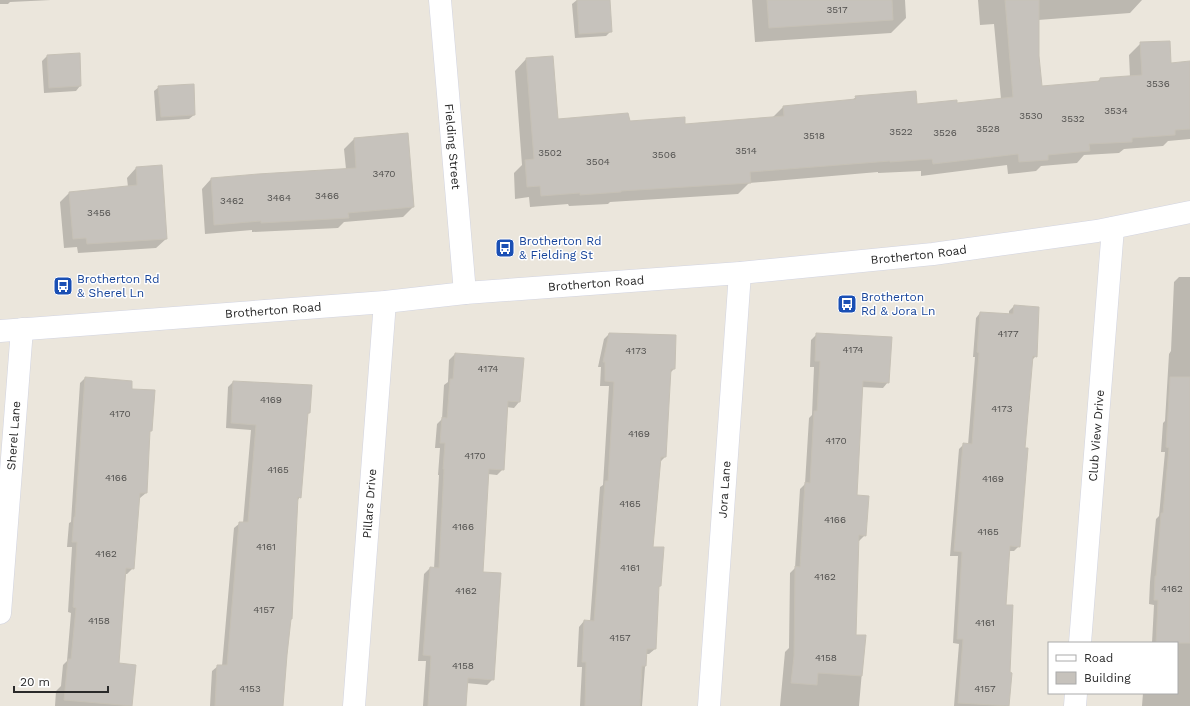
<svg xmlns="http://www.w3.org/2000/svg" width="1190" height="706" font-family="'Work Sans',sans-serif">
  <rect width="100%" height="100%" fill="#ebe6dc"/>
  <!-- shadow -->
  <path fill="#0003" d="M0,0H51L10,2L8,4H0Z
    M577,0H609L611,31L606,36L575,38L572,4Z
    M752,0H905L906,18L891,33L755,42Z
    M978,0H1142L1130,13L1038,20V56L1041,87L1097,82L1100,79L1130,77L1129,55L1141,43L1170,64L1190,62V139L1168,141L1163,146L1124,149L1119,153L1084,155L1077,163L1041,166L1036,171L1008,174L1007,165L921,176V171L878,173V172L749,183L738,194L610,202L608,204L569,206L568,204L530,207L529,197L515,199L514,173L522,165L515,71L526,59L557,120L684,125L772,118L783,107L851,101L856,97L916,105L956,104L1001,99L994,24L980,25Z
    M47,56L80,86L76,91L44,93L42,61Z
    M159,87L194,115L189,119L156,121L154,91Z
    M407,134L413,207L403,217L344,222L338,228L252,232V230L205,234L202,189L211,179L346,169L344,149L354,139Z
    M136,168L166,239L156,248L78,253L77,247L64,248L60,202L69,193L128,187L127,178Z
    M1179,277H1190V706H1142L1143,693H1177V643H1152L1154,605L1149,604L1150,582L1156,519L1159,516L1165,452H1161L1163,423L1165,421L1169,354L1171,351L1174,282Z
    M1014,306L1036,356L1031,361L1024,449L1019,546L1014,551H1009L1005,606L1009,673L1011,674L1008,706H954L959,644L953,643L958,556H950L959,449L964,444L968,445L975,357H973L976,318L980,313L1009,315V311Z
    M609,334L674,369L670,373L665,457L660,462L652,548L660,586L658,588L655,649L649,654H646L642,706H580L582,667H577L579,627L584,621L590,622L600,487L603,485L609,386H600L601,367H598L604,339Z
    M817,334L888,382L883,388L861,387L856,496L865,535L859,541H858L855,636H865L859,706H780L785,652L789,648L790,573L795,568L800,489L805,484L809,418L812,415L814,367H810L811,340Z
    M455,354L519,402L514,408L507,407L503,469L497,475L488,474L482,573L493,679L487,685L466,683L465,706H423L426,661H418L424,574L430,568L434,569L439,475H438L440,448H435L437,424L442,419L444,385L448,382L449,360Z
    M85,378L131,390L151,431L149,432L146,493L140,498H138L133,568L127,574H125L118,664L135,666L131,706H55L56,691L61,686L63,665L67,661L71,613L68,612L72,547H67L69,523L71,522L80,383Z
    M233,382L309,413L306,415L300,497L297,501L290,620L282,706H210L212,671L218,666H222L234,528L240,523H243L251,430L226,428L228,387Z"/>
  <!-- building -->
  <path fill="#c6c2bc" stroke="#c6c1b6" d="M577,0H610L612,32L579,34Z
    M767,0H892L893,20L769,28Z
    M1005,0H1039V56L1042,86L1100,81V78L1142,75L1140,42L1170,41L1171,63L1190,61V129L1175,130V135L1132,138V142L1089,144L1090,151L1048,155V160L1019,162L1018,154L933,164L932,159L890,162V161L750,172L751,183L621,191V192L580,195V193L541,196L540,186L527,187L525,160L534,159L526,58L553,56L558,119L628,113L630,121L685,117V124L784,116L783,106L856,99L855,96L916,91L917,104L957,100V103L1013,97Z
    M80,53L81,86L49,88L47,55Z
    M194,84L195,115L161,117L158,86Z
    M408,133L414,207L348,213L349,218L261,223V221L214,225L211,178L258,174L356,168L354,138Z
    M162,165L167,239L87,244L86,238L73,239L69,192L137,185L136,167Z
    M1014,305L1039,307L1037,357L1033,356L1025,448H1028L1020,547L1010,546L1006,605H1013L1010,672L1012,673L1009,706L958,703L963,639H957L962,552L954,551L963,443L972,444L979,353L977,352L980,312L1013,314Z
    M609,333L676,335L675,369H671L666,457H661L653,547H664L661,586H659L656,649H647L646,666H642L640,706H585L586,662H582L584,620L594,621L605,481H608L614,382L605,381V362H603Z
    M816,333L892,337L889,383L863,381L857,495L869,496L866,536L859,535L856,635H866L862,676L818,673L817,685L791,683L794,656L795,566L800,567L805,482L810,483L814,411H817L820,361H815Z
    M455,353L524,358L520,402L508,401L504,470L489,469L483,572L501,573L494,680L468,678L466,706H428L431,656L423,655L430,567L439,568L444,469H443L445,443H440L442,417L447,418L450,379H453Z
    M85,377L132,381V389L155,390L152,431H150L147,493H140L134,569L126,568L119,663L136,665L132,706L64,700L68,659H71L76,608L73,607L77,542H72L74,517H75Z
    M1170,377H1190V643H1156L1158,600H1154L1155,576H1156L1161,513H1163L1169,448L1166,447Z
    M233,381L312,385L310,413H308L301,498L298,497L292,619H291L287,655L283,706H215L217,665H227L239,522H248L256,425L231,423Z"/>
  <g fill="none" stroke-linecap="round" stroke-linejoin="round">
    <!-- minor casing -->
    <g stroke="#d2d4e1" stroke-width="23">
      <g id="minor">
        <path id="s1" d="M440,0L465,293"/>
        <path id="s2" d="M0,613L22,329"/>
        <path id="s3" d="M1080,643L1113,228"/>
        <path id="s4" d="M354,706L385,302"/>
        <path id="s5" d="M709,706L740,273"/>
        <path d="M1075,706L1076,693"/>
      </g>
    </g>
    <!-- tertiary casing -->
    <g stroke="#d2d4e1" stroke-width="23">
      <g id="tertiary">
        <path id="s6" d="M0,331L385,302L465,293L740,273L933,254L1097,231L1190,212"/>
      </g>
    </g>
    <!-- minor -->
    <use href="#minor" stroke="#fff" stroke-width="22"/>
    <!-- tertiary -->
    <use href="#tertiary" stroke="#fff" stroke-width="22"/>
  </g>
  <!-- icons -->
  <defs>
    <g id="bus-square" transform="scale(1)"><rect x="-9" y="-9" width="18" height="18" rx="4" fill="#1a4fb4" stroke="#fff"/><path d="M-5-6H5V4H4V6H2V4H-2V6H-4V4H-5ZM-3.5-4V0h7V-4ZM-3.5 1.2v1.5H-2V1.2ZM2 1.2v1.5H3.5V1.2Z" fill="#fff"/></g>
  </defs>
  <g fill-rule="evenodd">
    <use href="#bus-square" x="505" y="248"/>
    <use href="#bus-square" x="63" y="286"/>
    <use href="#bus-square" x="847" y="304"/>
  </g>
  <g text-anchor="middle" stroke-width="3" stroke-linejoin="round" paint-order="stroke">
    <!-- number labels -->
    <g font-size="10" fill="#51504e">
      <text x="837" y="13">3517</text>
      <text x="1158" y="87">3536</text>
      <text x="1116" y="114">3534</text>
      <text x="1031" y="119">3530</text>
      <text x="1073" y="122">3532</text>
      <text x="988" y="132">3528</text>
      <text x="901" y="135">3522</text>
      <text x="945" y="136">3526</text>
      <text x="814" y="139">3518</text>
      <text x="746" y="154">3514</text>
      <text x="550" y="156">3502</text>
      <text x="664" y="158">3506</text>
      <text x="598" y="165">3504</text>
      <text x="384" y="177">3470</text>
      <text x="327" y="199">3466</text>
      <text x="279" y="201">3464</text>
      <text x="232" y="204">3462</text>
      <text x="99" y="216">3456</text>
      <text x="1008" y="337">4177</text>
      <text x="853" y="353">4174</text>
      <text x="636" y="354">4173</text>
      <text x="488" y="372">4174</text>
      <text x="271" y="403">4169</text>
      <text x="1002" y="412">4173</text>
      <text x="120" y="417">4170</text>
      <text x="639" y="437">4169</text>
      <text x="836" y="444">4170</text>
      <text x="475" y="459">4170</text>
      <text x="278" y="473">4165</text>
      <text x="116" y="481">4166</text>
      <text x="993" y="482">4169</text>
      <text x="630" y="507">4165</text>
      <text x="835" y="523">4166</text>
      <text x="463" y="530">4166</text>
      <text x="988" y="535">4165</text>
      <text x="266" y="550">4161</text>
      <text x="106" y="557">4162</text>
      <text x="630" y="571">4161</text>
      <text x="825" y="580">4162</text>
      <text x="1172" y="592">4162</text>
      <text x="466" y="594">4162</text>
      <text x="264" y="613">4157</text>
      <text x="99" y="624">4158</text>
      <text x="985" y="626">4161</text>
      <text x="620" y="641">4157</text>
      <text x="826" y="661">4158</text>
      <text x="463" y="669">4158</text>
      <text x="250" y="692">4153</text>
      <text x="985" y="692">4157</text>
    </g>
    <!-- street labels -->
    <g font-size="12" fill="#2a2a2a" stroke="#fff">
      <text dy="4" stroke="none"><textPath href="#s1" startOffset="147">Fielding Street</textPath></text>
      <text dy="4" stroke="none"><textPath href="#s6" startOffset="922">Brotherton Road</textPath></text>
      <text dy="4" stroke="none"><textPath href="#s6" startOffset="598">Brotherton Road</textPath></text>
      <text dy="4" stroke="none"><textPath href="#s6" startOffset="274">Brotherton Road</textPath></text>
      <text dy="4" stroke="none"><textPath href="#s2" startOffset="178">Sherel Lane</textPath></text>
      <text dy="4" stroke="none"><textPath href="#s3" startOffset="208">Club View Drive</textPath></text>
      <text dy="4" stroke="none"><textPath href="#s5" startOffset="217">Jora Lane</textPath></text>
      <text dy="4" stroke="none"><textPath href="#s4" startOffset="203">Pillars Drive</textPath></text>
    </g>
    <!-- transit labels -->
    <g font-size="12" fill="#164399" stroke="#fff" text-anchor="start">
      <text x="519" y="245">Brotherton Rd<tspan x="519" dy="14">&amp; Fielding St</tspan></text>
      <text x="77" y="283">Brotherton Rd<tspan x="77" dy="14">&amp; Sherel Ln</tspan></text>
      <text x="861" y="301">Brotherton<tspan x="861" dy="14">Rd &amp; Jora Ln</tspan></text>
    </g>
  </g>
  <!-- legend -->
  <rect x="1048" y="642" width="130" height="52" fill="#ffffff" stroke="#aaaaaa"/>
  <rect x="1056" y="655" width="20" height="6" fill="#ffffff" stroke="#aaaaaa"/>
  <text x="1084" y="662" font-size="12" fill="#2a2a2a">Road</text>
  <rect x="1056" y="672" width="20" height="12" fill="#c6c2bc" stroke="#aaaaaa"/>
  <text x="1084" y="682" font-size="12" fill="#2a2a2a">Building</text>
  <!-- scale -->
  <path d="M14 686v6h94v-6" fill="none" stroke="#2a2a2a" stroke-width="2"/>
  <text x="20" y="686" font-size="12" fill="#2a2a2a" stroke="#ffffff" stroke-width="3" paint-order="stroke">20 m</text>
</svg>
